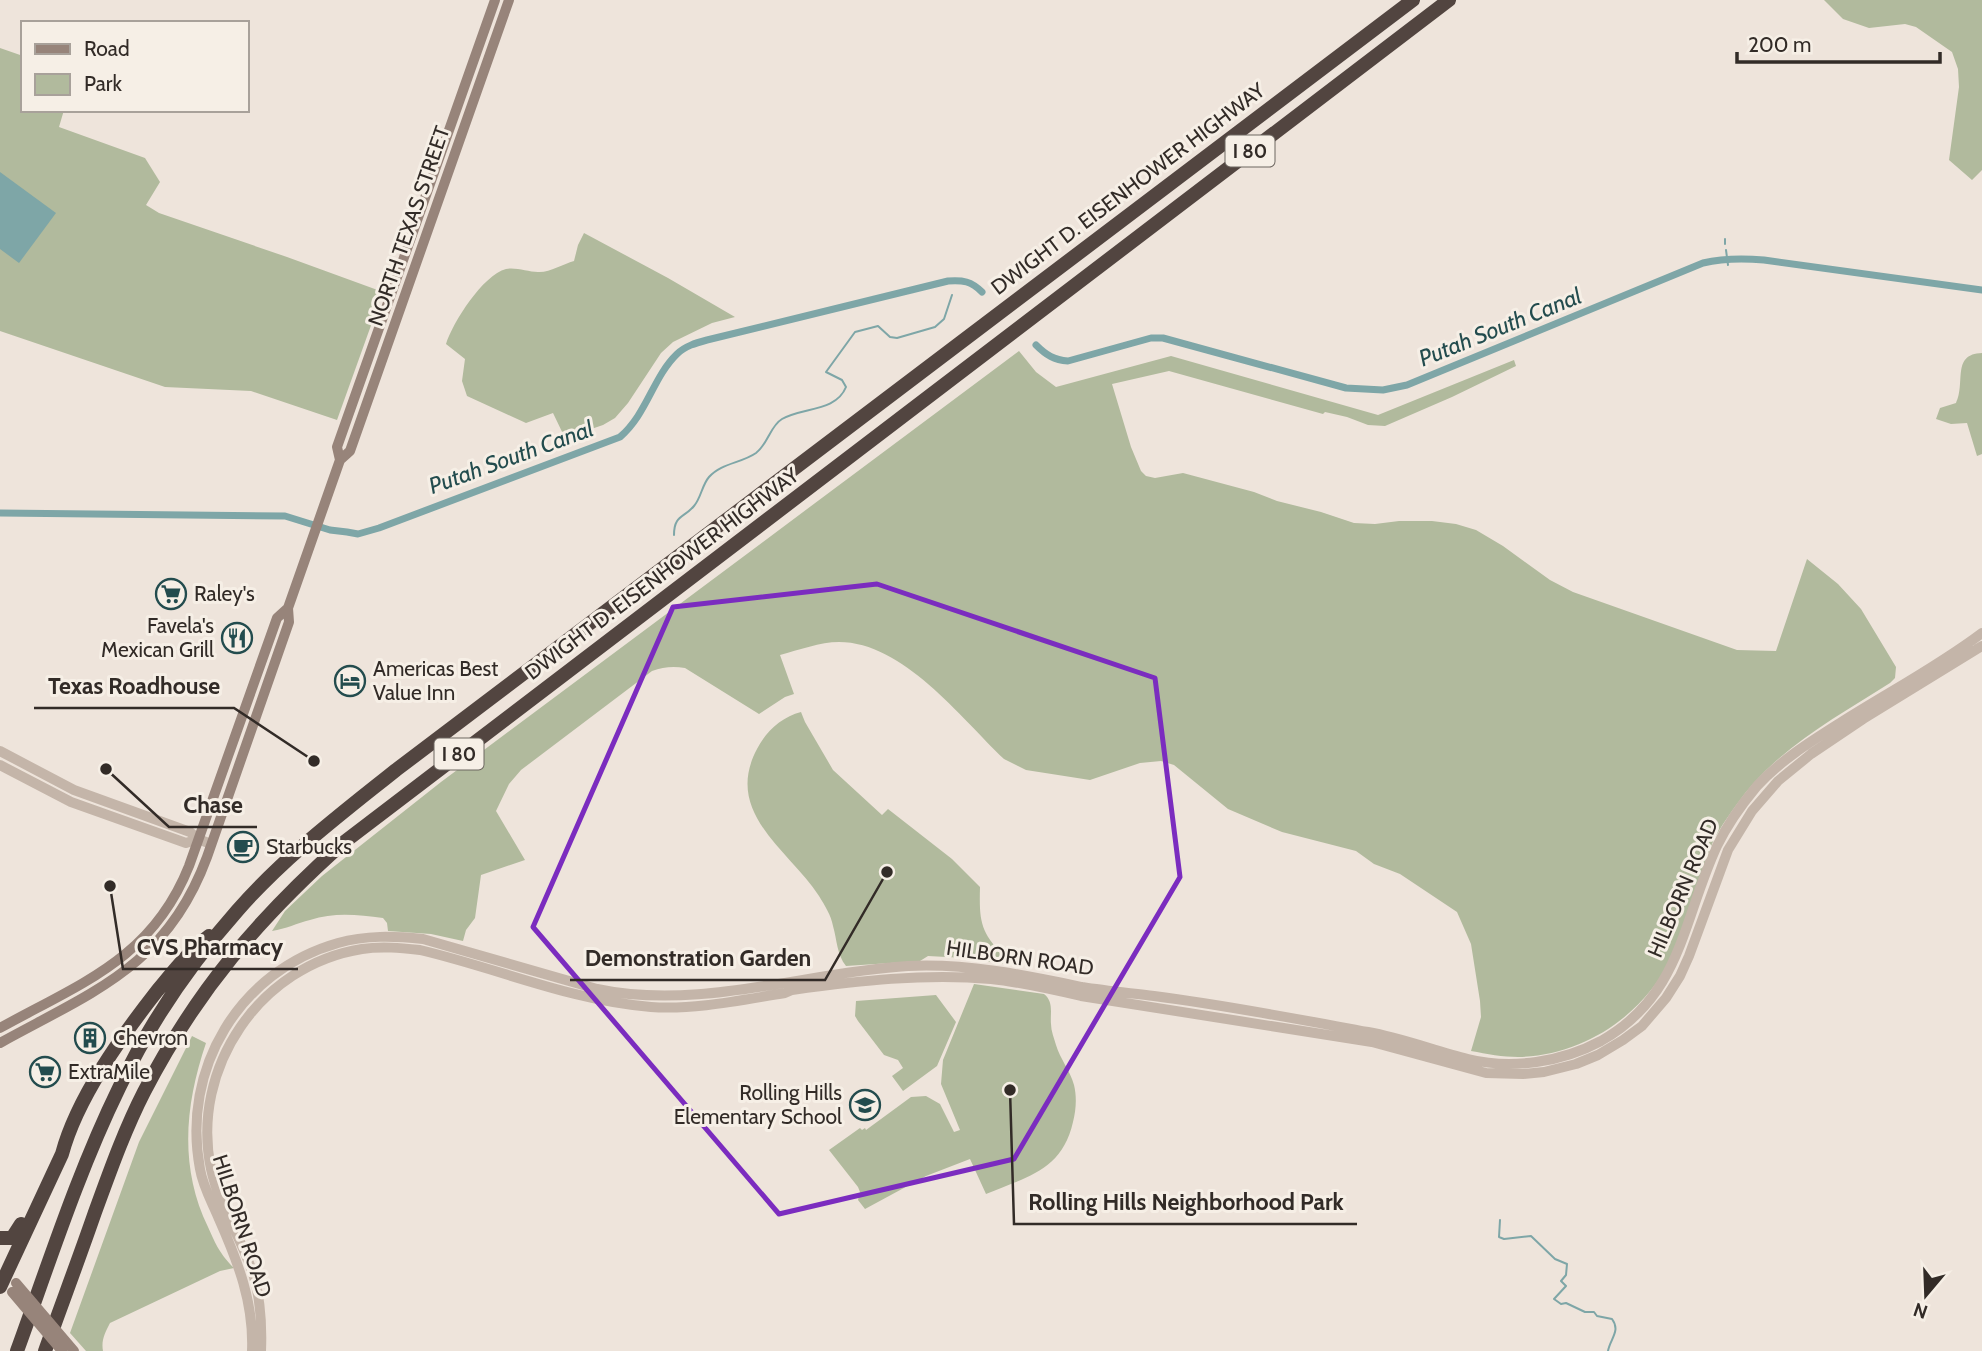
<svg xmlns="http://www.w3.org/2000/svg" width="1982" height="1351" font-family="Cabin,sans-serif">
  <rect width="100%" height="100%" fill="#eee4db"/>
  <!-- green -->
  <path fill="#b1ba9d" d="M1824,0H1982V170L1972,180L1949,160L1959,87L1958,69L1952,52L1916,27L1905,24L1869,28L1843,19Z
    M0,48L23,56V110H64L59,127L145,158L160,182L146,205L159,213L287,257L383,292L337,420L251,391L165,387L0,331Z
    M584,233L668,278L735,317L712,323L673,342L661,353L628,403L615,418L603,425L565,438L553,413L526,423L467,396L462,381L465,359L446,344C453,322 483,275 506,269C516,267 528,272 538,272C549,273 563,264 574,261L578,245Z
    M1019,351L1036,372L1056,387L1171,356L1378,415L1514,360L1516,366L1452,397L1385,426L1368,425L1347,417L1325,412L1323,414L1169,371L1112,384L1131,447L1141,471L1146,476L1155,478L1183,473L1254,492L1277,501L1321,512L1354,523L1375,524L1399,521H1432L1456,524L1476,530L1503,546L1550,580L1573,592L1737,650L1776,651L1807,559L1838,584L1861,609L1896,667L1895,678L1890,683C1835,718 1776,749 1737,804C1727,818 1716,833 1710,849C1696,883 1689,920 1673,954C1646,1014 1584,1056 1518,1057C1503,1057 1487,1054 1471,1051L1481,1017L1480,1001L1471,944L1457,912L1400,874L1374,864L1356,851L1282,832L1228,809L1174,765L1161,761L1140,763L1090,780L1026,770L1004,759C960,717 903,642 839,642C820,642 799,650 780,655L794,694L785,697L759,714L685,668C673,666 663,667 652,671L521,770L509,784L496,811L525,860L481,875L475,918L466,930L463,941L431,934L388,931L387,923L383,918C358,915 335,912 310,920C297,923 286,929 272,931L285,911L322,876L441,782Z
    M1982,353V454L1977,456L1967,423L1951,424L1936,419L1940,408L1956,403C1966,383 1951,354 1982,353Z
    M801,712L805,722L833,770L882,815L888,809L952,859L980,887C979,924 981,932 1006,959L1003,964L965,958L928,956L920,961L846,966C837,955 837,940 833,926C831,915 825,906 819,896C789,850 723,813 757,749C766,731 782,717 801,712Z
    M974,984L1044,994C1054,1002 1050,1013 1051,1024C1051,1031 1054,1038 1056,1045C1060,1059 1070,1070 1074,1085C1077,1097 1076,1110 1073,1122C1062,1171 1026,1177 986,1194L970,1159L926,1176L865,1209L858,1200L860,1192L858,1187L829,1150L860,1128L862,1130L865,1128L866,1130L911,1097L926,1096L940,1104L954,1132L960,1130L941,1084L943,1060Z
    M936,995L956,1022L937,1066L903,1091L892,1076L903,1068L898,1060L884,1055L858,1021L855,1016L856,1001Z
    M192,1036L206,1043C185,1105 179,1167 208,1227C216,1245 220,1254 234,1268L220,1271L110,1323C105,1333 101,1340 103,1351H86L70,1333L139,1142Z"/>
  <!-- water -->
  <path fill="#7ea6a7" d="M0,172L56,213L19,263L0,249Z"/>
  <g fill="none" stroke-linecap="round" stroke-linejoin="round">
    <!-- stream -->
    <path stroke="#7ea6a7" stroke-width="2" d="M1725,239V244
      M1726,250L1728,265
      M674,535C674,515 684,518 694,506C701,498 702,485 709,477C721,463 742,463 756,453C768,444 770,426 782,419C802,407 836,412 846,387L842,380L826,372L855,332L878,326L890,337L897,338L935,327L944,319L952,295
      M1500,1220L1499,1237L1504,1239L1531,1236L1555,1259L1567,1264L1566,1275L1561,1281L1566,1286L1554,1299L1561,1304L1566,1303L1585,1312H1594L1597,1316L1612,1319C1621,1331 1610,1339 1608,1351"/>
    <!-- canal -->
    <path stroke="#7ea6a7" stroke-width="7" d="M1036,345C1046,355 1054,360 1068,361L1151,338H1163L1346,388L1383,390L1407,385L1703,263C1724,258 1742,258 1764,260L1982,290
      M0,513L285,516L330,530L347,532L358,534L379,528L620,437C647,414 653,377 677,354C685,346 696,343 707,340L948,281C963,280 971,281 982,292"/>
    <!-- tertiary -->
    <path stroke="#c4b5a9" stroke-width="10" d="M0,751L74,790L190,832L198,839L211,844
      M0,765L71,802L186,843L198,839
      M252,1351C254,1303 238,1262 219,1219C212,1202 203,1187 200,1169C181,1069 239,971 338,943C366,935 394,936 423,939L597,989C699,1011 806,972 908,966C967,963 1024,975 1082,987C1106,991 1130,993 1154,996C1225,1005 1297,1019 1368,1032C1402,1038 1435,1051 1468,1059C1512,1070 1562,1062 1601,1041C1682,995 1682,921 1717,846C1727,825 1742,804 1757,786C1781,760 1810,742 1840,723C1887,693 1937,667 1982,633
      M261,1351C262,1326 261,1302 254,1277C243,1240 219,1207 211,1169C190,1068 260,965 362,949C382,946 401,948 420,950C497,968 572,1001 651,1007C695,1010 741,1000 785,993L792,990C858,981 924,973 991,979C1021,982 1051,989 1081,996L1372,1042L1486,1073L1523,1074L1544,1072L1576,1064L1598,1055L1623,1040L1642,1026L1666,998L1680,976L1689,956L1728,850L1752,811L1778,781L1811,754L1863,719L1982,646"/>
    <!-- secondary -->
    <path stroke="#97847a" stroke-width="10" d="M340,460L350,451L509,0
      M0,1028C81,983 152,959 189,866L277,618L288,608
      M0,1043C94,991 167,966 207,857L289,622L288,608L340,460L337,447L495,0"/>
    <!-- motorway -->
    <path stroke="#524540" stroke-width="14" d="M0,1238H12L21,1224
      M0,1287L62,1154C77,1098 121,1037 157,991C173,972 189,951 209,936
      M17,1351C49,1263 78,1172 119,1088C149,1024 190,964 237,911C284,857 341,814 396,770L1413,0
      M45,1351C61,1306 78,1261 94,1215C109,1174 124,1131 144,1092C197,990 258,919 343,843L1449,0"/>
    <!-- secondary-bridge -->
    <path stroke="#97847a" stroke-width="10" d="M16,1283L74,1351
      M12,1292L62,1351"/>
  </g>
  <!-- marked area -->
  <path fill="none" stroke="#7b2cbf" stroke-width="5" stroke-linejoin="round" d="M877,584L1155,678L1180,877L1014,1159L779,1214L533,927L673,607Z"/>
  <!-- icons -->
  <defs>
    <g id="supermarket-ring" transform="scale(1.575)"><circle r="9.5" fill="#f6efe6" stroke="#234c4e" stroke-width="1.5"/><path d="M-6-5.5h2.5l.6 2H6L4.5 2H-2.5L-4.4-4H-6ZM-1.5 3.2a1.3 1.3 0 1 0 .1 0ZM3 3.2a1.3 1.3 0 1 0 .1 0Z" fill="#234c4e"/></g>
    <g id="restaurant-ring" transform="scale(1.575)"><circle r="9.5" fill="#f6efe6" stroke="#234c4e" stroke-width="1.5"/><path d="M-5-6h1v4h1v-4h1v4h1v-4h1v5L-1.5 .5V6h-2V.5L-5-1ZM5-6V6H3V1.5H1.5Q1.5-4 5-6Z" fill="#234c4e"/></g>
    <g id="hotel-ring" transform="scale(1.575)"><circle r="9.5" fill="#f6efe6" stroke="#234c4e" stroke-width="1.5"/><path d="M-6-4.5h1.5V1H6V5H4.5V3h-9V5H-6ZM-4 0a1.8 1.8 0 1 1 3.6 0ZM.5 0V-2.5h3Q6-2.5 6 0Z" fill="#234c4e"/></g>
    <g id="cafe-ring" transform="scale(1.575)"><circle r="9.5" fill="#f6efe6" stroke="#234c4e" stroke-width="1.5"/><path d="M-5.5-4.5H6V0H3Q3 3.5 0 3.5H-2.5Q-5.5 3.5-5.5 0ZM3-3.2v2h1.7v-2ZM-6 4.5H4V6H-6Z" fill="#234c4e"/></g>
    <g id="building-ring" transform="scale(1.575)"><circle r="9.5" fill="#f6efe6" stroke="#234c4e" stroke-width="1.5"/><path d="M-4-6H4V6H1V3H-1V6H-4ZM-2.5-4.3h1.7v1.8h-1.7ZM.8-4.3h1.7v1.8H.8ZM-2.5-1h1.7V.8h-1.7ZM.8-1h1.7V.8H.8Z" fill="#234c4e"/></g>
    <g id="school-ring" transform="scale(1.575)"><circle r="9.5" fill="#f6efe6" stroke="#234c4e" stroke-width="1.5"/><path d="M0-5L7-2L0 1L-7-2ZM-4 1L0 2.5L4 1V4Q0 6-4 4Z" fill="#234c4e"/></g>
  </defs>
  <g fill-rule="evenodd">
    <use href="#supermarket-ring" x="171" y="594"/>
    <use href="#restaurant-ring" x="237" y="638"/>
    <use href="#hotel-ring" x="350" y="681"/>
    <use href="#cafe-ring" x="243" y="847"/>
    <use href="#building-ring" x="90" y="1038"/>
    <use href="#supermarket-ring" x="45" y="1072"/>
    <use href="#school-ring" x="865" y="1105"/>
  </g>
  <g text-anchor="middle" stroke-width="6" stroke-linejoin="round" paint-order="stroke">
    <!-- shield labels -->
    <g fill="#f6efe6" stroke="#6d6660" stroke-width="2">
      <rect x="1225.5" y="135.5" width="49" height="31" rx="5"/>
      <rect x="434.5" y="738.5" width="49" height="31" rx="5"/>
    </g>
    <g font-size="19" font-weight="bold" fill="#322b27">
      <text x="1250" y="158">I 80</text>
      <text x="459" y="761">I 80</text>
    </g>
    <!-- street labels -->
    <g font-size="21" fill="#322b27" stroke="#f6efe6">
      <text transform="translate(1128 189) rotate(-37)" y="7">DWIGHT D. EISENHOWER HIGHWAY</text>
      <text transform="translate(409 226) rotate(-71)" y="7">NORTH TEXAS STREET</text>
      <text transform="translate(662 574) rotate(-37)" y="7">DWIGHT D. EISENHOWER HIGHWAY</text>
      <text transform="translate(1683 888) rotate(-67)" y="7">HILBORN ROAD</text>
      <text transform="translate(1020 958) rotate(8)" y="7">HILBORN ROAD</text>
      <text transform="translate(242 1226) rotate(72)" y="7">HILBORN ROAD</text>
    </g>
    <!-- poi labels -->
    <g font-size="21" fill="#322b27" stroke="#f6efe6" text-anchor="start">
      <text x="194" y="601">Raley's</text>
      <text x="214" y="633" text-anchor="end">Favela's<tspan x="214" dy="24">Mexican Grill</tspan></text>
      <text x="373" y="676">Americas Best<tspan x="373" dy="24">Value Inn</tspan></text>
      <text x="266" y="854">Starbucks</text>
      <text x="113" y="1045">Chevron</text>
      <text x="68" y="1079">ExtraMile</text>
      <text x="842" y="1100" text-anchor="end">Rolling Hills<tspan x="842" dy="24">Elementary School</tspan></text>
    </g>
    <!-- water labels -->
    <g font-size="23" font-style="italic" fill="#234c4e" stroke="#f6efe6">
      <text transform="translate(1500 327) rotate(-22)" y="8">Putah South Canal</text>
      <text transform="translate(511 457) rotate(-20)" y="8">Putah South Canal</text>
    </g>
  </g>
  <!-- callouts -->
  <path fill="none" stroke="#322b27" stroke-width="2.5" d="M314 761L234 708H34M106 769L169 827H257M110 886L123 969H298M887 872L825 980H570M1010 1090L1014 1224H1357"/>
  <g fill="#322b27" stroke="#f6efe6" stroke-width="2.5">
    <circle cx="314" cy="761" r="7"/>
    <circle cx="106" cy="769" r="7"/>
    <circle cx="110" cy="886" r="7"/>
    <circle cx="887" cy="872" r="7"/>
    <circle cx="1010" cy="1090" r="7"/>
  </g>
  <g font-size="23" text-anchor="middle" font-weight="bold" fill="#322b27" stroke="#f6efe6" stroke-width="6" stroke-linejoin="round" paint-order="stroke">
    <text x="134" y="694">Texas Roadhouse</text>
    <text x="213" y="813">Chase</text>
    <text x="210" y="955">CVS Pharmacy</text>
    <text x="698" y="966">Demonstration Garden</text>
    <text x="1186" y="1210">Rolling Hills Neighborhood Park</text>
  </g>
  <!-- legend -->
  <rect x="21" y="21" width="228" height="91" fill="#f6efe6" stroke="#a8a19a" stroke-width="2"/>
  <rect x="35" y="44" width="35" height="10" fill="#97847a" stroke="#a8a19a" stroke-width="2"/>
  <text x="84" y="56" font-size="21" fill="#322b27">Road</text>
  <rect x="35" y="74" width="35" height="21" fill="#b1ba9d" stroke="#a8a19a" stroke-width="2"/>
  <text x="84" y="91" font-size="21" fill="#322b27">Park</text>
  <!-- north arrow -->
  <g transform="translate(1926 1295) rotate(199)" stroke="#f6efe6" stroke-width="5" paint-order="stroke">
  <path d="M0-5L12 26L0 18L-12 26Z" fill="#322b27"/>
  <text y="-10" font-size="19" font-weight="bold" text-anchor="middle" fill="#322b27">N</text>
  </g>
  <!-- scale -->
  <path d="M1737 52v10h203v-10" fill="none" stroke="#322b27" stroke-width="3.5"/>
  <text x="1748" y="52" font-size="21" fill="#322b27" stroke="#f6efe6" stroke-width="5" paint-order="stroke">200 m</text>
</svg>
